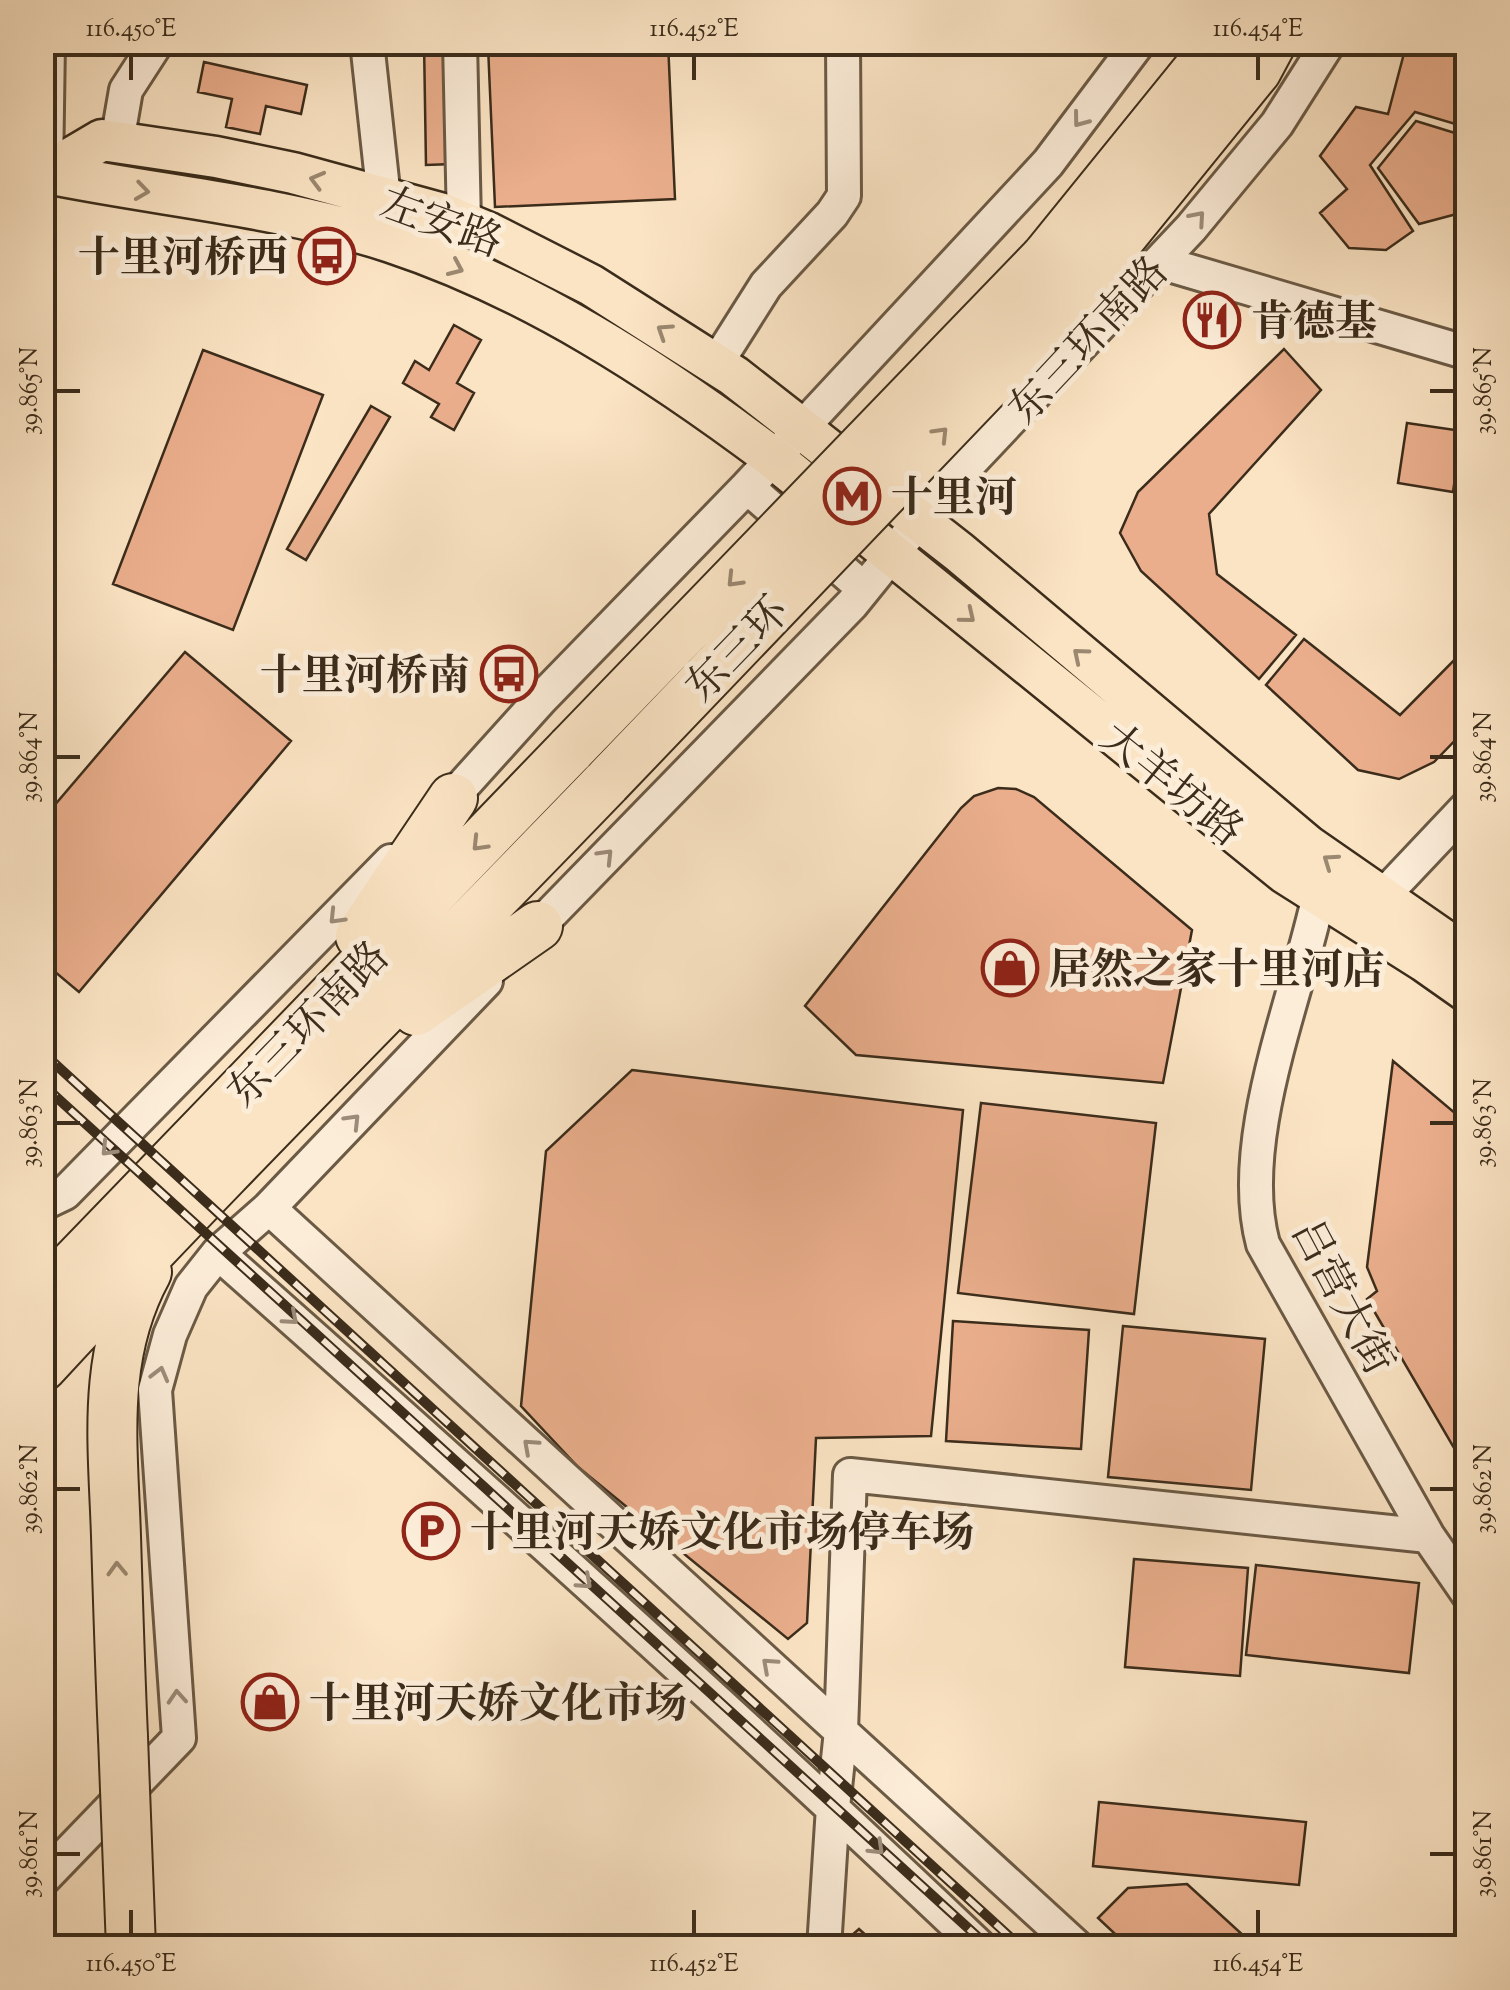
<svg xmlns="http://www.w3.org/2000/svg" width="1510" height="1990" font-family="'Sorts Mill Goudy','Noto Serif SC',serif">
  <rect width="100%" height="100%" fill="#fbe4c4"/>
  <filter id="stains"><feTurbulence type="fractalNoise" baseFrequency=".002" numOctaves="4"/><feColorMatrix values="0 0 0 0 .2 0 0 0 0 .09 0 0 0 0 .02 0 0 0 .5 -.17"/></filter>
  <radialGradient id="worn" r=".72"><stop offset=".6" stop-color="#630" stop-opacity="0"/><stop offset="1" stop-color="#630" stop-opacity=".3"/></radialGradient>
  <!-- building -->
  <path fill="#eaae8c" stroke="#3b2c1b" stroke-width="2.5" d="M424,42H450L453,164L426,165Z
    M571,42H668L675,199L495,207L488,46Z
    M1407,42H1468V103L1462,126L1415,112L1370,165L1413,231L1386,250L1349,248L1320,213L1347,189L1320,156L1356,107L1388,114Z
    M204,62L307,85L301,114L266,106L260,134L226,127L232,99L198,92Z
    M1416,121L1468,137V211L1419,224L1378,168Z
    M454,325L481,340L457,383L474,393L454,430L431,417L439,404L403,383L415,361L429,370Z
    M1284,349L1321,390L1209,514L1217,574L1296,635L1259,679L1141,571L1120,533L1138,492Z
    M203,350L323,395L233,630L113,584Z
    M371,406L390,417L306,560L287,549Z
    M1407,423L1462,431L1453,492L1398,483Z
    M1304,639L1400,715L1468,646V727L1434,762L1399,779L1358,770L1266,685Z
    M185,652L291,741L79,992L42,961V820Z
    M998,788L1016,789L1034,797L1192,930L1163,1083L856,1055L805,1006L961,808L974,796Z
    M1393,1061L1468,1124V1472L1367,1299L1377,1291L1367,1267Z
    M632,1070L963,1110L931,1436L816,1438L807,1623L788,1639L578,1467L521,1406L546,1151Z
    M981,1103L1156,1123L1134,1314L958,1293Z
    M953,1321L1089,1330L1081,1449L946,1441Z
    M1123,1326L1265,1339L1251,1490L1108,1477Z
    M1134,1559L1248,1568L1240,1676L1125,1667Z
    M1256,1565L1419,1583L1409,1673L1246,1655Z
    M1099,1802L1306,1822L1299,1885L1093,1866Z
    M1187,1884L1257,1948H1130L1098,1918L1128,1888Z
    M859,1929L880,1948H851L852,1935Z"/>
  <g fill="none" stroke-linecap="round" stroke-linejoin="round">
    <!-- minor casing -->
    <g stroke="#6b5a45" stroke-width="38">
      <path id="minor" d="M367,42L386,217
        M460,42L464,223
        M117,142L126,90L157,42
        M46,173L48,42
        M1159,262L1468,353
        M716,364L766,285L832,214L844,196L843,42
        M747,487L864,589
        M439,812L541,699L747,487L1048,163L1139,42
        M1319,895C1297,999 1235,1140 1263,1244L1428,1536L1468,1594
        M1382,897L1468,806
        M523,942L852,604L945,489L1191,228L1277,124L1329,42
        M42,1204L65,1193L391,861
        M269,1208L1078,1948
        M218,1253C476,1481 732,1711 981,1948
        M42,1880L179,1738L155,1390L170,1335L191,1287L218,1253L269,1208L486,981
        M824,1948L833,1807L841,1731L850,1475L1428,1536"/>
    </g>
    <!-- major casing -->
    <g stroke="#3b2c1b" stroke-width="45">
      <path id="major" d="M42,172C158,196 278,205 391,242C530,288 656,370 772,457L1285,873L1424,961L1468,992
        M46,173L102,140L216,157L293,173L443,214L489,233L591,285L734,376L959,552L1308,846L1468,957"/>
    </g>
    <!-- highway casing -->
    <g stroke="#3b2c1b" stroke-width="52">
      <path id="highway" d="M1045,258L1220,42
        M1080,288L1257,70L1272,42
        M360,936L453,798
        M416,1011L538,926
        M42,1297L571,749
        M42,1367C226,1168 419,977 607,782
        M123,1737C120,1670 118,1603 116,1536C113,1443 101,1356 147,1272"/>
    </g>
    <!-- minor -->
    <use href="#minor" stroke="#fcedd9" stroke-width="32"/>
    <!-- major -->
    <use href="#major" stroke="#fbe4c4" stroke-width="40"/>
    <!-- highway -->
    <use href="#highway" stroke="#fbe4c4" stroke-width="48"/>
    <!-- rail casing -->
    <g stroke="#3b2c1b" stroke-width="10">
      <path id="rail" d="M42,1052L1022,1948
        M42,1084L990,1948"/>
    </g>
    <!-- rail -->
    <use href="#rail" stroke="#fcedd9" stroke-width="6" stroke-dasharray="19" stroke-linecap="butt"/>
    <!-- highway-bridge casing -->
    <g stroke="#3b2c1b" stroke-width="52" stroke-linecap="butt">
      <path id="highway-bridge" d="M571,749L1045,258
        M607,782L1080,288
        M123,1737L131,1948"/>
    </g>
    <!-- highway-bridge -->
    <use href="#highway-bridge" stroke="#fbe4c4" stroke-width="48"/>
  </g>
  <!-- one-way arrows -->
  <defs><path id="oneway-chevron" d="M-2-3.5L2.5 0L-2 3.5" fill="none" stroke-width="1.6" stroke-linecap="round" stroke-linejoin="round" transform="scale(2.5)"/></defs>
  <g stroke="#9c8c7a">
    <use href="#oneway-chevron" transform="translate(1080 120) rotate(127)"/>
    <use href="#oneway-chevron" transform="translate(1198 218) rotate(-49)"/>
    <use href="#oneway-chevron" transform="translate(606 856) rotate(-46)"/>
    <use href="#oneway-chevron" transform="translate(336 917) rotate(134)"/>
    <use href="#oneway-chevron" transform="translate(353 1121) rotate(-46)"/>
    <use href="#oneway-chevron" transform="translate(108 1149) rotate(134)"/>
    <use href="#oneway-chevron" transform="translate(291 1318) rotate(41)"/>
    <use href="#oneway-chevron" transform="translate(160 1374) rotate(-75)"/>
    <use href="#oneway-chevron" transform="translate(530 1446) rotate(-138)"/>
    <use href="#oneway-chevron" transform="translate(585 1582) rotate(42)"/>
    <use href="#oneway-chevron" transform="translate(769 1665) rotate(-138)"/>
    <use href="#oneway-chevron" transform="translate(177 1697) rotate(-94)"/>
    <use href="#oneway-chevron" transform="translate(877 1848) rotate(44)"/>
  </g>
  <g stroke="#9b8870">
    <use href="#oneway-chevron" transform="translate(317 180) rotate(-165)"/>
    <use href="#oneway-chevron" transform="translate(142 191) rotate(8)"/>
    <use href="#oneway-chevron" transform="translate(456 268) rotate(24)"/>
    <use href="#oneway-chevron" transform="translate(664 331) rotate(-147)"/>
    <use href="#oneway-chevron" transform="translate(941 434) rotate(-46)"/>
    <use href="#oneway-chevron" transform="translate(734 580) rotate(134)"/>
    <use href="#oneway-chevron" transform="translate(968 616) rotate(39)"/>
    <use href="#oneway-chevron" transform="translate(1080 655) rotate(-140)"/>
    <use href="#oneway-chevron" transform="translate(479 844) rotate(134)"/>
    <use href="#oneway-chevron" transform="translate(1330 861) rotate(-145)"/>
    <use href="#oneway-chevron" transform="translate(117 1569) rotate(-92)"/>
  </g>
  <!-- ticks -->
  <path fill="none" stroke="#3b2c1b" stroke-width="4" d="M131,55V80M694,55V80M1258,55V80M55,391H80M1430,391H1455M55,757H80M1430,757H1455M55,1123H80M1430,1123H1455M55,1489H80M1430,1489H1455M55,1854H80M1430,1854H1455M131,1910V1935M694,1910V1935M1258,1910V1935"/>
  <!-- icons -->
  <defs>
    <g id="bus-ring" transform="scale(2.875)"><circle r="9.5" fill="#fcedd9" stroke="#8f2418" stroke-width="1.5"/><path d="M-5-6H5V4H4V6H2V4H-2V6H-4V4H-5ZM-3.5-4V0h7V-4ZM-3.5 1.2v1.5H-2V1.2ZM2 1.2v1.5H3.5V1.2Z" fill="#8f2418"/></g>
    <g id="restaurant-ring" transform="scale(2.875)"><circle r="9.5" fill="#fcedd9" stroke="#8f2418" stroke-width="1.5"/><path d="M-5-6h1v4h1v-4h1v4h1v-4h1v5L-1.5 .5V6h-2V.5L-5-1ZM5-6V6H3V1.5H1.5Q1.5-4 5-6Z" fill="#8f2418"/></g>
    <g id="metro-ring" transform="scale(2.875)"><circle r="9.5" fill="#fcedd9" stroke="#8f2418" stroke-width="1.5"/><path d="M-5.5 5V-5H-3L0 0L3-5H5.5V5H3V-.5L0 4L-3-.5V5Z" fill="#8f2418"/></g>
    <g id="shop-ring" transform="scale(2.875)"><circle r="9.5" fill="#fcedd9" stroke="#8f2418" stroke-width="1.5"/><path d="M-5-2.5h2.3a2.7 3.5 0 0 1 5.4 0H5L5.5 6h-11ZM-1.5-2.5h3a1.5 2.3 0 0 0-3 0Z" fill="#8f2418"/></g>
    <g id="parking-ring" transform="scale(2.875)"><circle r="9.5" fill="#fcedd9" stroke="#8f2418" stroke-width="1.5"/><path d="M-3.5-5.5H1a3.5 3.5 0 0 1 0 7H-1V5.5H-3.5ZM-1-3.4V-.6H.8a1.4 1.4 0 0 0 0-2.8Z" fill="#8f2418"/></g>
  </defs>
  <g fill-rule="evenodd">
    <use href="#bus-ring" x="327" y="256"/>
    <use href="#restaurant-ring" x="1212" y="320"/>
    <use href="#metro-ring" x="852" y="496"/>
    <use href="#bus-ring" x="509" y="674"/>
    <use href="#shop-ring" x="1010" y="968"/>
    <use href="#parking-ring" x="431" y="1531"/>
    <use href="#shop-ring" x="270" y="1702"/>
  </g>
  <g text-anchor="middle" stroke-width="10" stroke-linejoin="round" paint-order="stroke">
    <!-- street labels -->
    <g font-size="42" fill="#3b2c1b" stroke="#fcedd9">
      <text transform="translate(442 221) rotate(20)" y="15">左安路</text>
      <text transform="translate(1087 339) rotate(-47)" y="15">东三环南路</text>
      <text transform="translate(736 648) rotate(-46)" y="15">东三环</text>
      <text transform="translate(1173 783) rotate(39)" y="15">大羊坊路</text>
      <text transform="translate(307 1023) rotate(-46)" y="15">东三环南路</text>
      <text transform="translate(1344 1296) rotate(62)" y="15">吕营大街</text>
    </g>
    <!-- poi labels -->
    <g font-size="42" font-weight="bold" fill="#3b2c1b" stroke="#fcedd9" text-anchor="start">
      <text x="288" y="271" text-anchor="end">十里河桥西</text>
      <text x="1251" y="335">肯德基</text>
      <text x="891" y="511">十里河</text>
      <text x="470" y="689" text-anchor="end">十里河桥南</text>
      <text x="1049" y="983">居然之家十里河店</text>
      <text x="470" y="1546">十里河天娇文化市场停车场</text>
      <text x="309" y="1717">十里河天娇文化市场</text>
    </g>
  </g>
  <!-- margin -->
  <rect width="1510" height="1990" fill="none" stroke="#fbe4c4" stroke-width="110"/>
  <rect x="55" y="55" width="1400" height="1880" fill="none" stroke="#3b2c1b" stroke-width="4"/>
  <g font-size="25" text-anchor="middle" fill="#3b2c1b">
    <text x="131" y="36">116.450°E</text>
    <text x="694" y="36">116.452°E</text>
    <text x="1258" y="36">116.454°E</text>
    <text transform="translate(28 391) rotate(-90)" y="9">39.865°N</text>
    <text transform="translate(1482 391) rotate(-90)" y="9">39.865°N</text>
    <text transform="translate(28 757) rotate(-90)" y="9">39.864°N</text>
    <text transform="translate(1482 757) rotate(-90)" y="9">39.864°N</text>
    <text transform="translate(28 1123) rotate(-90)" y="9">39.863°N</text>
    <text transform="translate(1482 1123) rotate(-90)" y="9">39.863°N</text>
    <text transform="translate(28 1489) rotate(-90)" y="9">39.862°N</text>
    <text transform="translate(1482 1489) rotate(-90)" y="9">39.862°N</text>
    <text transform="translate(28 1854) rotate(-90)" y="9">39.861°N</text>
    <text transform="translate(1482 1854) rotate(-90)" y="9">39.861°N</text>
    <text x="131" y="1971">116.450°E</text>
    <text x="694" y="1971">116.452°E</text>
    <text x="1258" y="1971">116.454°E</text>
  </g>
  <rect width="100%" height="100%" filter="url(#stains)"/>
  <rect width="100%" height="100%" fill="url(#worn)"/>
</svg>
